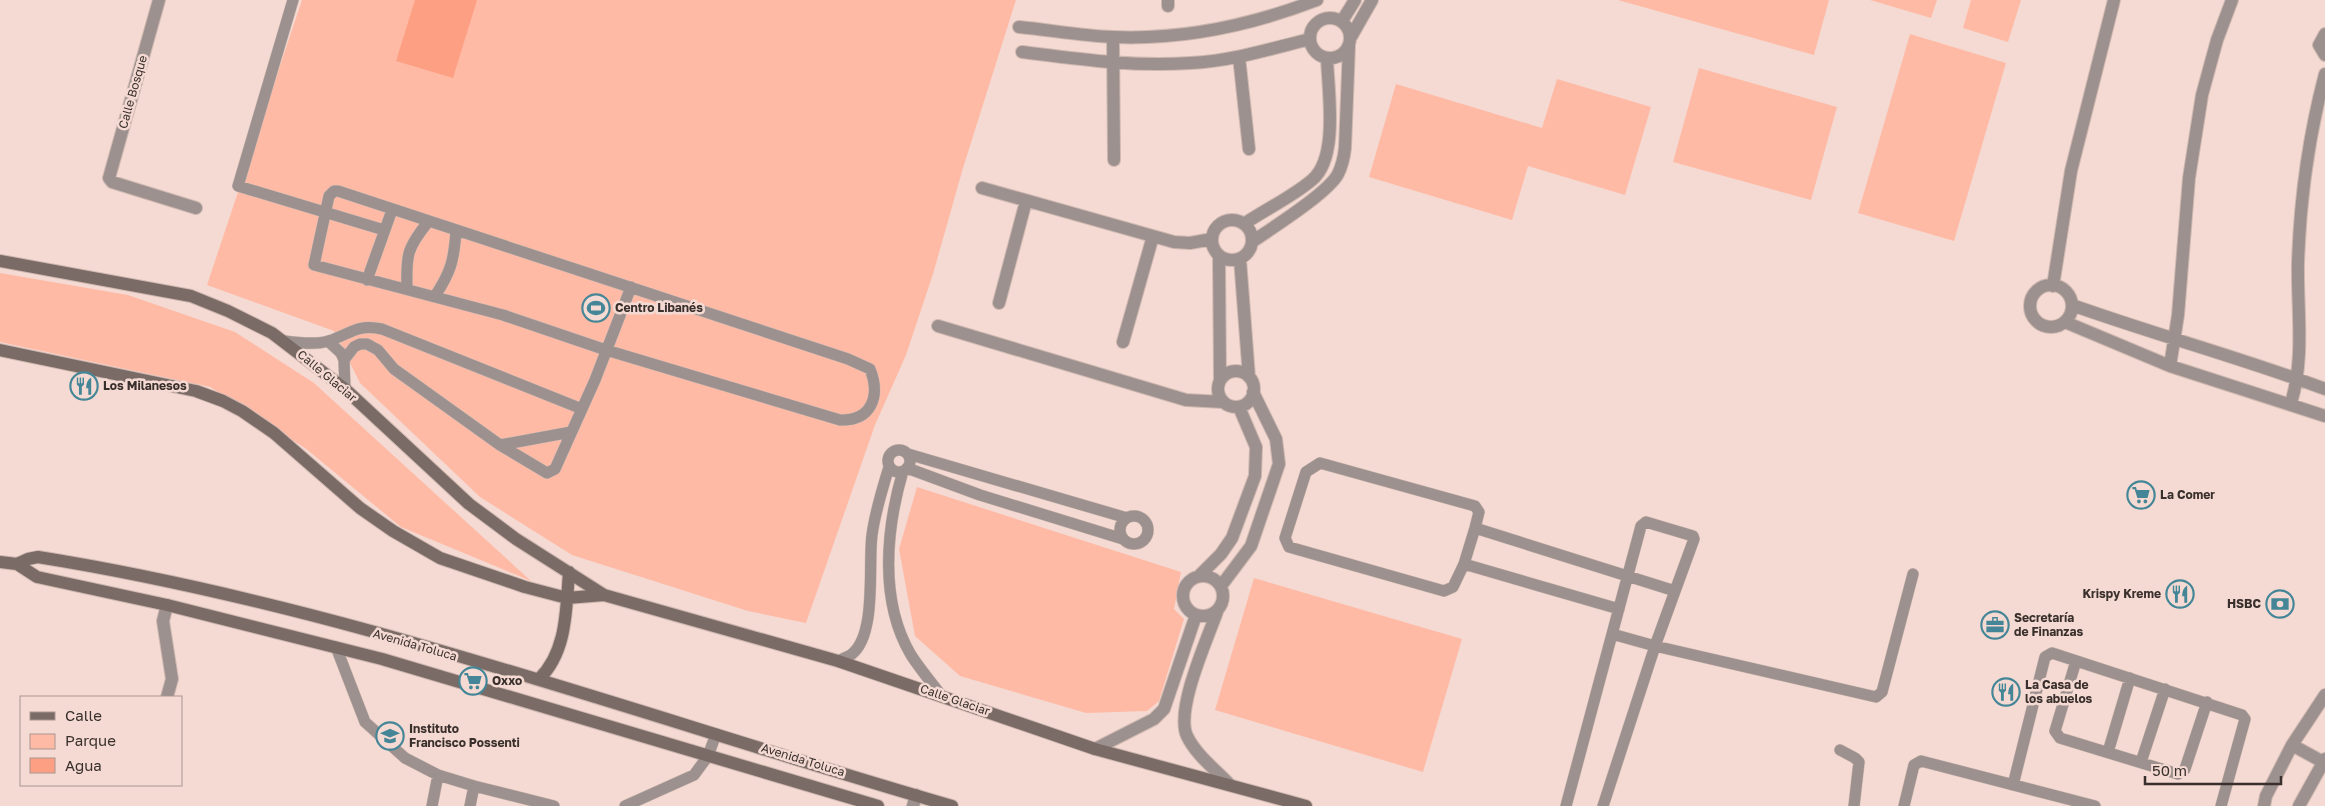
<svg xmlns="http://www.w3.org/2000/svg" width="2325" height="806" font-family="'Golos Text',sans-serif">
  <rect width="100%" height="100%" fill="#f4dad2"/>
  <!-- green -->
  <path fill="#ffbaa6" d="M302,0H1016L963,168L933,274L906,355L875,425L806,623L748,611L572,555L480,497L360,383L334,331L207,285Z
    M1618,0H1829L1814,55Z
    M1870,0H1937L1931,18Z
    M1971,0H2021L2008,42L1963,28Z
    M1910,34L2006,63L1954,241L1858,213Z
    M1699,68L1837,107L1811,200L1673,162Z
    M1557,79L1651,107L1625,195L1528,166L1512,220L1369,177L1396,84L1542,128Z
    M0,273L128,295L235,332L314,383L531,581L401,527L305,448L210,387L0,342Z
    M917,487L1181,572L1174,609L1184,619L1159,701L1147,711L1086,713L960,676L915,636L899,549Z
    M1254,578L1462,639L1423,772L1215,710Z"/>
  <!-- water -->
  <path fill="#fc9f83" d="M415,0H477L453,78L396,61Z"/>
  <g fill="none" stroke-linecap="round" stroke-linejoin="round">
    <!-- lane casing -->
    <g stroke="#cfb8b1" stroke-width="12">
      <path id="lane" d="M293,0L238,186L384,230
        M334,191H338L848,359L870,369C881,397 871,421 840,420L606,350L503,315L314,265L329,196Z
        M367,280L392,210
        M407,288C406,255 407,248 428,222
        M435,296C451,272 454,260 456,231
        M285,341C299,343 315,345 329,341C352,333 356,324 382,329L582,409
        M328,341L341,353L344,360
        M345,389L344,360L354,347L360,344H367L378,350L394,369L500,445L547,473L555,469L595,380L631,287
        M500,445L571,432
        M888 461a11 11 0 1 1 22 0a11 11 0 1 1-22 0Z
        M908,454L1127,518
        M907,468L980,495L1123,539
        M903,471C886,529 879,601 911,655C920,669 931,682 941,695
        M1120 530a14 14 0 1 1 28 0a14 14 0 1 1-28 0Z
        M1464,564L1475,528
        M1619,609L1464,564L1453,587L1444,591L1289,547L1285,538L1306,472L1320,463L1475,506L1479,512L1475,528L1675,591
        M1612,634L1655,646L1876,697L1882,692L1913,574
        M336,647L365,722L405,758L438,775L474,786L554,806
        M838,661C842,659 848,657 852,654C877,634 868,565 872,535C875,512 882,490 889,467
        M2076,661L2055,731L2060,738L2178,774L2185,769L2207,702
        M1840,750L1855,758L1859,762L1854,806
        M2108,752L2130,678
        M2141,762L2165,689
        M2013,785L2045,657L2052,653L2242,715L2245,719L2221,806
        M432,806L438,775
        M470,806L474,786
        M625,806L694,775L708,756L716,734
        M1566,806L1641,526L1646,522L1693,536L1694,539L1655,646L1603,806
        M1904,806L1914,765L1921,761L2095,806"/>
    </g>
    <!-- street casing -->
    <g stroke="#cfb8b1" stroke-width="14">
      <path id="street" d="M159,0L109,178L112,182L196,208
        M1168,0V6
        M1310 38a20 20 0 1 1 40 0a20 20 0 1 1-40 0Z
        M1342,21L1355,0
        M1019,27C1050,30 1082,36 1113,37C1183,40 1252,25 1317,0
        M2325,34L2319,45L2325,55
        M1113,37L1114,160
        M1351,37L1372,0
        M1022,52C1078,59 1133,67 1190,63C1231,61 1270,49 1310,39
        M1239,57L1249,149
        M982,188L1174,242L1190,243L1212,239
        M1212 240a20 20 0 1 1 40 0a20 20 0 1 1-40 0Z
        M1244,224C1266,209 1292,197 1312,180C1339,158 1328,91 1327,58
        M1252,242C1272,228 1328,193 1338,174C1342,166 1344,157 1345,148L1349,46
        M1219,255L1220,380
        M1240,259L1249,377
        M2030 306a21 21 0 1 1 42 0a21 21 0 1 1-42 0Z
        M2053,286L2071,171L2114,0
        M999,303L1026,201
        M2072,305C2156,335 2242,358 2325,389
        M2065,322L2170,366L2325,416
        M938,326L1186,400L1223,402
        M1123,342L1153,236
        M2170,366L2178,315L2189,178L2202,95L2217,40L2232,0
        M1218 389a18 18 0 1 1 36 0a18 18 0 1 1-36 0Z
        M2291,403C2305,357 2297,310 2298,263C2300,199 2309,135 2325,74
        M1183 596a20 20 0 1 1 40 0a20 20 0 1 1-40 0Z
        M1199,576L1221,554L1232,538L1255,476L1256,447L1239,407
        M1221,586L1251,546L1279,464L1276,439L1253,392
        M167,605L163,621L172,679L167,697
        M1217,612C1207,640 1175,710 1187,736C1196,755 1216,770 1230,785
        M2292,745L2323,762
        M1095,749L1154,719L1164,709L1196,615
        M913,806L916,795
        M2264,806L2266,796L2292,745L2325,695
        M2299,806L2325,759"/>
    </g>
    <!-- secondary casing -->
    <g stroke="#cfb8b1" stroke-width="14">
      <path id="secondary" d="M0,261L191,296L228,311L272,333L345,389L469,504L516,539L604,595L838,661L1095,749L1306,806
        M0,350L196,391L223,401L242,411L274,433L360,508L393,531L440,558L525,587L567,598L604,595
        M0,562L17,564L37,577L167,605L382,659L878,806
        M17,564L28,559L38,557C351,607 649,719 952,806
        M539,679C567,652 566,610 569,572"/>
    </g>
    <!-- lane -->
    <use href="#lane" stroke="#9c918e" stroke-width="11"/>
    <!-- street -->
    <use href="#street" stroke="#9c918e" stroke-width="12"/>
    <!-- secondary -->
    <use href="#secondary" stroke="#7a6b66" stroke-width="12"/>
  </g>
  <!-- icons -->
  <defs>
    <g id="stadium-ring" transform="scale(1.4375)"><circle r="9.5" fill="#f4dad2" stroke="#448697" stroke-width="1.5"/><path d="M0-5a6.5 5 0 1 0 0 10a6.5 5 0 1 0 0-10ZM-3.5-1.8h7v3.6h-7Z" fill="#448697"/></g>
    <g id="restaurant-ring" transform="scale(1.4375)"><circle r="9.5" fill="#f4dad2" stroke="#448697" stroke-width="1.5"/><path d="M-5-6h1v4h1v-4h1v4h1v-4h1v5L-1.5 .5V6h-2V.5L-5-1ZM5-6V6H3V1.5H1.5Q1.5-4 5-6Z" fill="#448697"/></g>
    <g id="supermarket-ring" transform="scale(1.4375)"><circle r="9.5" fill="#f4dad2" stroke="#448697" stroke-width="1.5"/><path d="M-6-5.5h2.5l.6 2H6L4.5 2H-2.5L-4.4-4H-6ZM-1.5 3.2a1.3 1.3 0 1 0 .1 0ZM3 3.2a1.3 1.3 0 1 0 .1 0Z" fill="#448697"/></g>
    <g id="bank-ring" transform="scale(1.4375)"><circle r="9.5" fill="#f4dad2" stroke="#448697" stroke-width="1.5"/><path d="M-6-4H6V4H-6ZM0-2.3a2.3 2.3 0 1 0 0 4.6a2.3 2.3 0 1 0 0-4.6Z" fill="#448697"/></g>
    <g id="office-ring" transform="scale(1.4375)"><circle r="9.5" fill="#f4dad2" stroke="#448697" stroke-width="1.5"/><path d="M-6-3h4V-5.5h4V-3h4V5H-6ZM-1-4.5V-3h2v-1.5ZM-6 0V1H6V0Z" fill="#448697"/></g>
    <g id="school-ring" transform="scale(1.4375)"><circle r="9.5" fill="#f4dad2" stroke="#448697" stroke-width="1.5"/><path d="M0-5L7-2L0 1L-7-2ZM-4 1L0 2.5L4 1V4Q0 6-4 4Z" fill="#448697"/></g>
  </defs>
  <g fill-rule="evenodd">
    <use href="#stadium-ring" x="596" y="308"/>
    <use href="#restaurant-ring" x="84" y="386"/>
    <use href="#supermarket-ring" x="2141" y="495"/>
    <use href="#restaurant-ring" x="2180" y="594"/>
    <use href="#bank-ring" x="2280" y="604"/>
    <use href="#office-ring" x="1995" y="625"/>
    <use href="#supermarket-ring" x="473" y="681"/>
    <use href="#restaurant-ring" x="2006" y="692"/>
    <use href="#school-ring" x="390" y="736"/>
  </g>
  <g text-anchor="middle" stroke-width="5" stroke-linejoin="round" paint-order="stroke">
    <!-- street labels -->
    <g font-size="12" fill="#392f2c" stroke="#f4dad2">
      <text transform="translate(133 92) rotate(-74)" y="4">Calle Bosque</text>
      <text transform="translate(327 376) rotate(40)" y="4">Calle Glaciar</text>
      <text transform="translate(415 645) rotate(16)" y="4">Avenida Toluca</text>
      <text transform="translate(955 700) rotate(19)" y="4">Calle Glaciar</text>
      <text transform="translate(803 760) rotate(17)" y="4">Avenida Toluca</text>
    </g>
    <!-- poi labels -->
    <g font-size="12" font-weight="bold" fill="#392f2c" stroke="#f4dad2" text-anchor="start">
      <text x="615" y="312">Centro Libanés</text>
      <text x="103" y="390">Los Milanesos</text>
      <text x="2160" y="499">La Comer</text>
      <text x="2161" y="598" text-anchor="end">Krispy Kreme</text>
      <text x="2261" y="608" text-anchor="end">HSBC</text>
      <text x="2014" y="622">Secretaría<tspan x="2014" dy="14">de Finanzas</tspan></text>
      <text x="492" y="685">Oxxo</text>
      <text x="2025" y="689">La Casa de<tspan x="2025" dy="14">los abuelos</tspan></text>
      <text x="409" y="733">Instituto<tspan x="409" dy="14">Francisco Possenti</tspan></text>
    </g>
  </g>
  <!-- legend -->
  <rect x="20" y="696" width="162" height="90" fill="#f4dad2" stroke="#a99690"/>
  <rect x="30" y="712" width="25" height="8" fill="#7a6b66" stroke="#a99690"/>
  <text x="65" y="721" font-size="15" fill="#392f2c">Calle</text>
  <rect x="30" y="734" width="25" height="15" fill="#ffbaa6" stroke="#a99690"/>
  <text x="65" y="746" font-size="15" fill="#392f2c">Parque</text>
  <rect x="30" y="758" width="25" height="15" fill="#fc9f83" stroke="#a99690"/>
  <text x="65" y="771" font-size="15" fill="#392f2c">Agua</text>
  <!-- scale -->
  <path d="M2145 776v8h136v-8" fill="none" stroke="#392f2c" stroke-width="2.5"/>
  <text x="2152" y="776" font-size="15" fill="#392f2c" stroke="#f4dad2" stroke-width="4" paint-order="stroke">50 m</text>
</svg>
